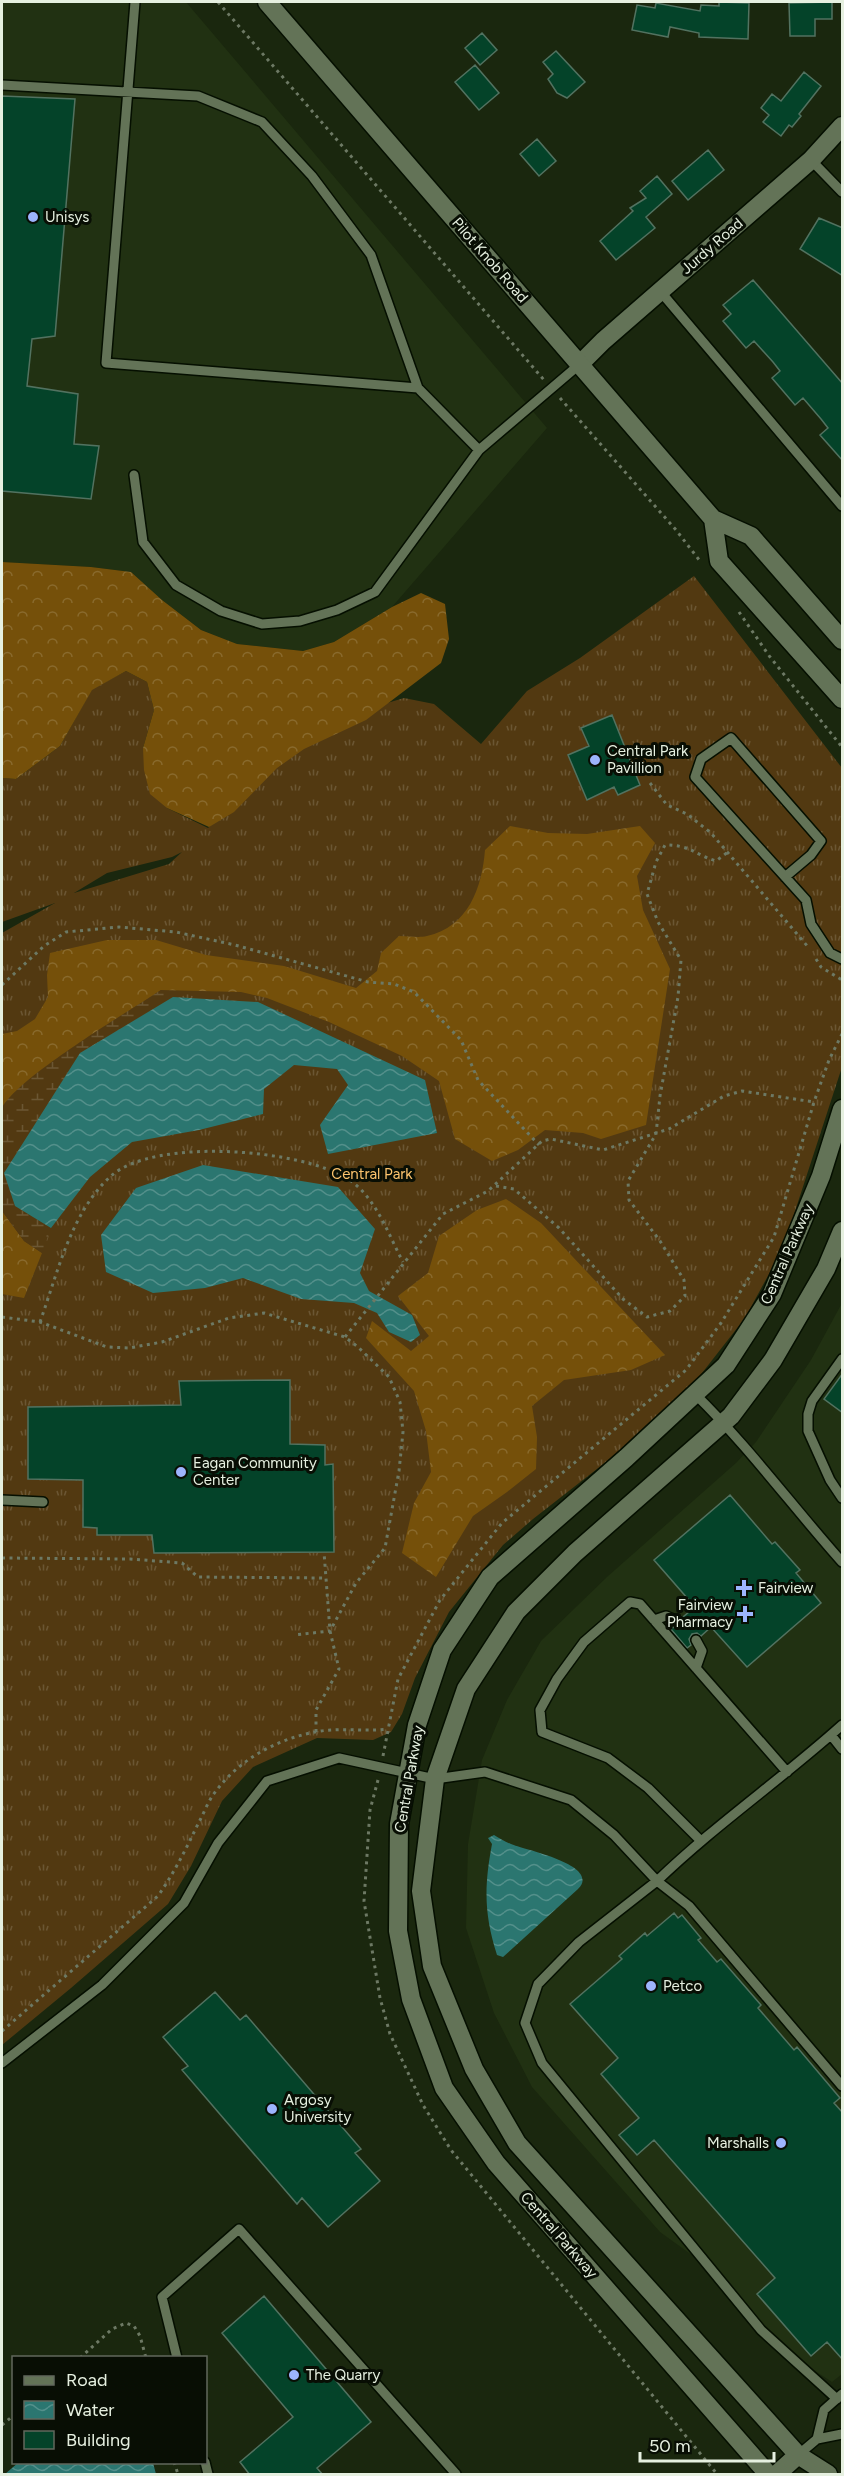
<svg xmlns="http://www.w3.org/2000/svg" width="844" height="2476" font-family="Figtree,sans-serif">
  <defs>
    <pattern id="grass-tufts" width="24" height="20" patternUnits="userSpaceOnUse" patternTransform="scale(1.5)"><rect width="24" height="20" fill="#523911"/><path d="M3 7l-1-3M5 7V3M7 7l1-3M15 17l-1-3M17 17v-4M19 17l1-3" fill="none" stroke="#6b5633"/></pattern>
    <pattern id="forest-crowns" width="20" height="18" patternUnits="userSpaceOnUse" patternTransform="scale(1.5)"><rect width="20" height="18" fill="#75500a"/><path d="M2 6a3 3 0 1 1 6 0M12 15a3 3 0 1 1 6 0" fill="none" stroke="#896a2d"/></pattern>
    <pattern id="wetland-marsh" width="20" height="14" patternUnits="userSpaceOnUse" patternTransform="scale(1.5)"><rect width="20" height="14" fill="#523911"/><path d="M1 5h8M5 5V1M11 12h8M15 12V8" fill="none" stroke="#6b5633"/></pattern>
    <pattern id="water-waves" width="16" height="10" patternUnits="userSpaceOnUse" patternTransform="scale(1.5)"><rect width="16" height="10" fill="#2b7670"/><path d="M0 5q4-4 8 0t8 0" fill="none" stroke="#54908b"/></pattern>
  </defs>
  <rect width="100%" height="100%" fill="#1a270e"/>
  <!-- built -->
  <path fill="#213112" d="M2,2H186L547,428L392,607L334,642L303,651L237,644L201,630L162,600L131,572L91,567L2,562Z
    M842,1303V2374L832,2382L783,2350L725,2279L660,2232L532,2087L494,2013L466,1928L468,1844L482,1760L507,1700L541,1641L607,1577L736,1463L756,1442L811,1360Z"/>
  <!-- grass -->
  <path fill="url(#grass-tufts)" fill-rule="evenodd" d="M694,576L842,768V1067L783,1248L745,1318L695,1382L611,1458L533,1519L503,1545L449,1612L415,1678L402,1714L391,1732L373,1740L317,1738L253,1767L222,1801L191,1866L168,1904L71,1988L2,2045V933L55,903L2,922V778L16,779L60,746L92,689L126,671L147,682L154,710L143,748L167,808L208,828L285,755L347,715L404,698L434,704L481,744L527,691L580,658ZM182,852L169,864L74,893L107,873L172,857Z"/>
  <!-- forest -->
  <path fill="url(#forest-crowns)" d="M2,562L91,567L131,572L162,600L201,630L237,644L303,651L334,642L392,607L421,593L445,604L449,639L441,663L366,720L304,749L277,768L234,812L209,827L167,808L150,794L144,770L143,748L154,710L147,682L126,671L92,690L60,746L16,779L2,778Z
    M510,826L548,833L587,834L640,826L655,843L637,876L643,910L670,969L646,1125L601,1139L583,1133L545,1130L518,1150L492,1161L455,1139L439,1081L402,1056L329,1022L267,998L241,992L161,990L41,1071L2,1108V1034L17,1031L35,1019L48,997L47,975L50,953L107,940H156L206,955L284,966L356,988L377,971L381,953L399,936C408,936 419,938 427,936C468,927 482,888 485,850Z
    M506,1199L541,1223L665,1355L631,1370L564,1380L532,1406L537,1437L536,1469L507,1492L473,1516L436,1577L402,1553L414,1503L431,1472L426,1431L414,1391L366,1338L372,1321L411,1351L429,1336L398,1296L428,1273L439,1236L477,1210Z
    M2,1211L24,1241L42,1253L24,1298L2,1294Z"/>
  <!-- wetland -->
  <path fill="url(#wetland-marsh)" d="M161,990L173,997L80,1053L15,1206L51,1228L42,1253L24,1241L2,1211V1108C18,1077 126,1013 161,990Z"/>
  <!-- water -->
  <path fill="url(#water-waves)" d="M173,997L258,1002L425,1080L437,1133L328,1154L320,1125L348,1085L337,1069L294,1065L264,1089L263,1114L199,1130L132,1142L90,1177L51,1228L15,1206L4,1173L80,1053Z
    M203,1165L338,1187L375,1229L360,1273L369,1291L412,1315L420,1335L411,1342L389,1332L377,1313L354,1303L301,1299L243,1278L205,1288L153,1293L106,1272L101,1235L136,1188Z
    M494,1835C499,1838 505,1842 511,1844C525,1850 602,1865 578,1889L503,1957L497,1955C484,1914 484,1887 492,1844L488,1838Z
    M19,2462L153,2463L156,2474H5Z"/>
  <!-- building -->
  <path fill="#044329" stroke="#527260" stroke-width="1.5" d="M719,2L749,3L748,39L699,37V33L670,27L668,37L632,30L637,5L655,8L656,3L700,11L701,5L719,6Z
    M832,2V19H815V36H790L789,3Z
    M482,33L497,50L480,65L465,48Z
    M556,51L585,82L567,98L557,93L548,79L553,74L543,62Z
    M475,65L499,93L479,110L455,82Z
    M804,72L821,86L799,114L801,116L792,127L789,125L781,136L763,122L769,115L761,108L772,94L781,101Z
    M2,96L75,99L55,336L32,339L27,386L78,394L74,444L99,446L91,499L2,491Z
    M537,139L556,161L539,176L520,154Z
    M708,150L724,170L688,200L672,181Z
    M657,176L672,194L646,217L655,228L616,260L600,241L633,211L630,208L646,198L640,191Z
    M819,218L843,228V276L800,249Z
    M753,280L843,384V461L820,435L828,428L821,419L803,398L795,405L772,378L780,371L773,362L754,341L746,348L723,321L731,314L723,305Z
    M612,715L640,785L618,795L614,787L587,800L568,755L589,746L581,728Z
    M843,1373V1413L824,1399Z
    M290,1380V1444L325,1445V1465L333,1464L334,1552L154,1553L152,1535H97V1528L83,1527V1480L28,1479V1407L181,1405L179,1381Z
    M730,1495L772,1544L775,1542L800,1570L796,1573L821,1603L747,1667L711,1627L701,1636L697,1633L692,1634L689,1639L691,1645L687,1648L670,1628L683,1626L685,1621L683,1617L695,1607L654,1560Z
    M674,1913L678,1918L682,1915L701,1938L698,1940L717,1962L721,1959L761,2005L758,2008L794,2050L797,2047L840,2098L834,2103L843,2113V2360L827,2342L811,2356L757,2294L775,2278L654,2140L637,2155L619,2135L639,2118L601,2074L618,2058L570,2004L622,1959L619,1956L645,1933L647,1936Z
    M215,1992L240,2020L246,2015L361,2149L355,2153L380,2181L328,2227L302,2198L297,2204L182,2070L188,2066L163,2037Z
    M264,2296L371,2422L317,2468L323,2475H250L240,2462L293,2417L222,2333Z"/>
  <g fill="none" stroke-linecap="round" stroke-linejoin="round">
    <!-- lane casing -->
    <g stroke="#050f00" stroke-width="12">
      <path id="lane" d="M135,2L106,363L418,388
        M2,85L198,96L262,122L312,176L371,255L418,388L479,450
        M811,160L842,192
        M660,291L842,506
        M134,475L143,542L176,585L221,611L262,624L300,621L337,610L375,592L479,450L580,364
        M785,877L811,855L821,841L731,738L701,759L695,777L806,900L811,924L830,953L842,959
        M842,1359L812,1401L808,1414V1431L830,1480L842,1498
        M695,1394C748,1446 793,1507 842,1562
        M2,1500L43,1502
        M654,1620L666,1616L678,1621
        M696,1640L702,1651L696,1668
        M842,1725C782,1779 715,1825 657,1881L689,1906L842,2086
        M831,1735L842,1749
        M701,1841L648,1788L608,1758L542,1732L540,1710L557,1679L584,1642L630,1602L640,1604L787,1772
        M2,2063L102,1985L184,1903L218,1843L267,1781L339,1758L435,1779L485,1772L571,1800L614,1835L657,1881L579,1942L538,1984L525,2023L542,2063L761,2330L837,2399
        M177,2358L162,2297L239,2229L456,2474
        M817,2439L824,2410L842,2394
        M798,2455L817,2439L842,2434
        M205,2462L208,2474"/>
    </g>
    <!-- street casing -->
    <g stroke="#050f00" stroke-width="21">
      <path id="street" d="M580,364L603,341L811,160L842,126"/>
    </g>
    <!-- secondary casing -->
    <g stroke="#050f00" stroke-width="21">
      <path id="secondary" d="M267,2L713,519L751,536L842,640
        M713,519L719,561L842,699
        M768,2474L496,2163L444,2088L411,1999L398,1931L399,1824L417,1725L442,1650L490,1577L626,1458L726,1365L772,1294L821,1176L842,1109
        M777,2474L798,2455
        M828,2474L798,2455L517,2143L474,2069L432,1966L421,1891L435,1779L466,1689L516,1612L575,1553L731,1416L773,1360L826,1269L842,1231"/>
    </g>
    <!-- path -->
    <path stroke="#6d7964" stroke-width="3" stroke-dasharray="3 4.5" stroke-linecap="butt" d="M218,2L544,380
      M560,398L676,530L700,561
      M739,612L770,657L842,747
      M650,783L667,805L687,814L711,833L809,948
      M816,959L821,967L842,980
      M2,985L44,946L66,932L119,927L176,932L235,945L368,982L394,984L414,992L461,1040L478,1080L539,1145
      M496,1186L514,1189L559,1228L623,1299L647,1317L670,1311L685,1296L684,1280L660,1241L629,1200L628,1181L656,1134L660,1096L678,997L681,960L658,922L647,894L656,862L665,845C690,845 694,854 716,861L728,852
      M2,1317L40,1322L107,1347L129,1348L162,1342L229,1318L264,1313L345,1337L358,1347L389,1377L400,1402L403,1432L399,1471L385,1548L356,1583L330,1631L294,1635
      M40,1322C58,1272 71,1212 111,1176C155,1137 301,1149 348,1179C376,1197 388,1234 403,1262
      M345,1337L443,1214L488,1191L542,1141L551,1139L603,1150L669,1129L724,1096L742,1091L814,1102
      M2,1558L130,1559L182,1563L198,1577L325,1578
      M316,1732V1710L339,1669L330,1631L324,1552
      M383,1756L398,1679L440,1600L502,1523L686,1370L721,1323L774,1237L814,1102L829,1060L842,1034
      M378,1780L370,1810L364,1901L380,1998L390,2034L423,2105L451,2150L717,2474
      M2,2031L158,1896C174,1873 186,1849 198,1824C203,1815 207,1804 213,1795C237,1761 274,1740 315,1732C340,1727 363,1732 388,1729
      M80,2358L112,2329L126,2323L134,2326L140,2336L146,2358
      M2,2425L14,2415
      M174,2462L178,2474"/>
    <!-- lane -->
    <use href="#lane" stroke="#637357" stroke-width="9"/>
    <!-- street -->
    <use href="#street" stroke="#637357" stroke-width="18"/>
    <!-- secondary -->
    <use href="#secondary" stroke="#637357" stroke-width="18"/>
  </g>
  <!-- markers -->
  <g fill="#9db4fd" stroke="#080e04" stroke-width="2">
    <circle cx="33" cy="217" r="6"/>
    <circle cx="595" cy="760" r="6"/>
    <circle cx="181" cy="1472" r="6"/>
    <path d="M741 1579h6v6h6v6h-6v6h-6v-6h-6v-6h6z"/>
    <path d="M742 1605h6v6h6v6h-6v6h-6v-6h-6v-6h6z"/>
    <circle cx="651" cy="1986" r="6"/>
    <circle cx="272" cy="2109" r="6"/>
    <circle cx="781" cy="2143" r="6"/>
    <circle cx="294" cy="2375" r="6"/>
  </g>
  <g text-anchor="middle" stroke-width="6" stroke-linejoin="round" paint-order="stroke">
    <!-- poi labels -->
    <g font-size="15" fill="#e6f0e0" stroke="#080e04" text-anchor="start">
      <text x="45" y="222">Unisys</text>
      <text x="607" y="756">Central Park<tspan x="607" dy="17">Pavillion</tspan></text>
      <text x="193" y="1468">Eagan Community<tspan x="193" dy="17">Center</tspan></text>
      <text x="758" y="1593">Fairview</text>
      <text x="733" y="1610" text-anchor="end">Fairview<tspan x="733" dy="17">Pharmacy</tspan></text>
      <text x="663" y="1991">Petco</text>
      <text x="284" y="2105">Argosy<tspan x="284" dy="17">University</tspan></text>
      <text x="769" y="2148" text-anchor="end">Marshalls</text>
      <text x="306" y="2380">The Quarry</text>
    </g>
    <!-- street labels -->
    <g font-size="15" fill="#e6f0e0" stroke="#080e04">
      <text transform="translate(712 246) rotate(-41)" y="5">Jurdy Road</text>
      <text transform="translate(490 260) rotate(49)" y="5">Pilot Knob Road</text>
      <text transform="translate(787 1254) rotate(-66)" y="5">Central Parkway</text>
      <text transform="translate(409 1779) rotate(-80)" y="5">Central Parkway</text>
      <text transform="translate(559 2235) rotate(49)" y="5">Central Parkway</text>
    </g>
    <!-- park labels -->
    <g font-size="15" fill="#fcc36d" stroke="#080e04">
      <text x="372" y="1179">Central Park</text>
    </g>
  </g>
  <!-- border -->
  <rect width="844" height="2476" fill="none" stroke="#e6f0e0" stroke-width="6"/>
  <!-- legend -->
  <rect x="12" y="2356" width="195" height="108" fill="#080e04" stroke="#61685c" stroke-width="1.5"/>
  <rect x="24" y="2376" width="30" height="9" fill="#637357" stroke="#61685c" stroke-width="1.5"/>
  <text x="66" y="2386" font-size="18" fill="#e6f0e0">Road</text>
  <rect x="24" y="2401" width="30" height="18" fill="url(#water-waves)" stroke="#61685c" stroke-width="1.5"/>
  <text x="66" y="2416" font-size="18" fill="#e6f0e0">Water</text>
  <rect x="24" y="2431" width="30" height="18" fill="#044329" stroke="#61685c" stroke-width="1.5"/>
  <text x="66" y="2446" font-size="18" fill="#e6f0e0">Building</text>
  <!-- scale -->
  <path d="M640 2452v9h134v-9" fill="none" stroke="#e6f0e0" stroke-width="3"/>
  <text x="649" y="2452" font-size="18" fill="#e6f0e0" stroke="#080e04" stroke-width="4.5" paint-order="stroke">50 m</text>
</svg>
